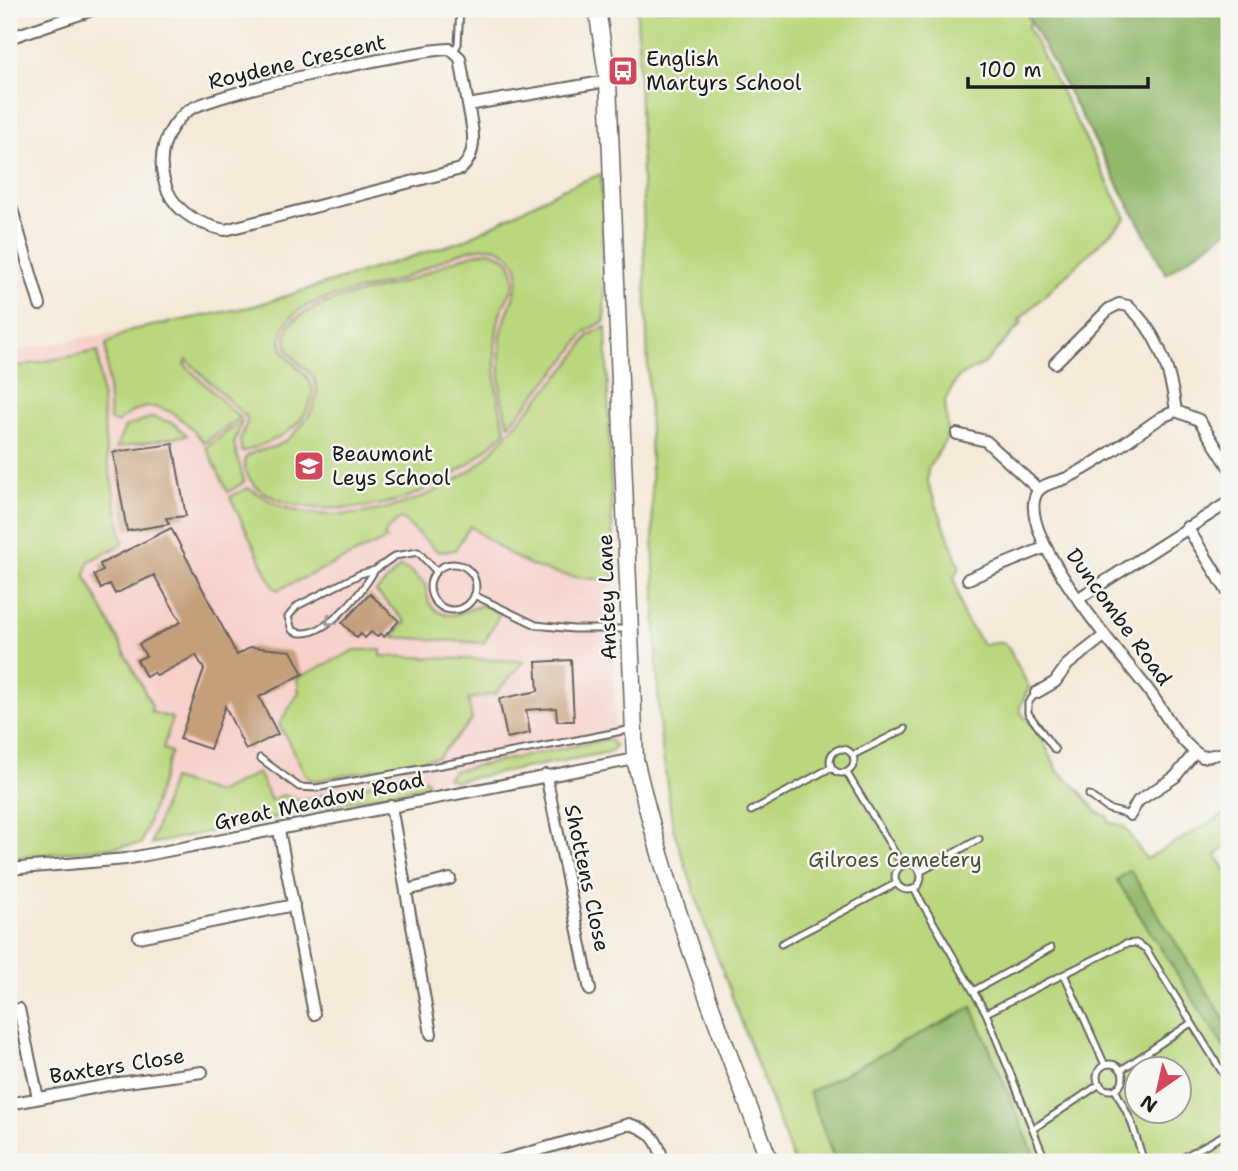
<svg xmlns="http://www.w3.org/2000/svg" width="1238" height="1171" font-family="'Shantell Sans',sans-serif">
  <rect width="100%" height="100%" fill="#f6f6f2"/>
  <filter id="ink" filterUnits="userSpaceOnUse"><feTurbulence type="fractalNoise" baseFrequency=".0143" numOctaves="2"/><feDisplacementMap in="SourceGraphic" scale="14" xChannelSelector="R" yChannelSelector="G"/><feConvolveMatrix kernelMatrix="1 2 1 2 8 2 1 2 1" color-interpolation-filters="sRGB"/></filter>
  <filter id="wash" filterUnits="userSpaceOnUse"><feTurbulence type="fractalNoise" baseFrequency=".00686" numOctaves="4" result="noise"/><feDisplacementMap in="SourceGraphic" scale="28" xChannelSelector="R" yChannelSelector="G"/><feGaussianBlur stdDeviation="1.57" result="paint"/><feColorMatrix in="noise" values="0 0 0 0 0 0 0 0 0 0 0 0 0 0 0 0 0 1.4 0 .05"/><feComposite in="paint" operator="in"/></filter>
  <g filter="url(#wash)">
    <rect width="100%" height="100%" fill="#f5ead9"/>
    <!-- built -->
    <path fill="#f7d0ca" d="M601,174L616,746L144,837L9,853V352L254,306L465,240L560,190Z"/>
    <!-- green -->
    <path fill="#bad77d" stroke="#6b7a4c" stroke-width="2" fill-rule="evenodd" d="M637,9H1024L1031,19L1028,27L1126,218L1019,320L1022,323L984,364L958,377L945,401L948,433L945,441L928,469L927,480L960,568L954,577L963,615L983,645L1003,642L1008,647L1029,687L1020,707L1021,713L1039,733L1058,771L1079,790L1097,812L1108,817V822L1124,826L1146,859L1229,812V846L1216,855L1229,875V1027L1130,871L1117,880L1229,1055V1162H1037L972,1007L810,1092L835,1162H794L706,927L673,828L660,734L657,666ZM1136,1070H1178V1112H1136Z
      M601,174L605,321L585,332L568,357L509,425C498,397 499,366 501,336C503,314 528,279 514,261C508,252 498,246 487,247C457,249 430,267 403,278C371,291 331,292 301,309C292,315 284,323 282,333C276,361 309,367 313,391C308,429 272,442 242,452L240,441L248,419L187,360L185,365L240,418L204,443C180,412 151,391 117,423L110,420L106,344L131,330L254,306L465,240L560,190Z
      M489,251C502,254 513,261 514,276C516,288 505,300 501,311C491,343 494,398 506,430C477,461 450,480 410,496C371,512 282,518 252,482C246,475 243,468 245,458C255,449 264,451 276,446C294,439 317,411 317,391C316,361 275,364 289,325C317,297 367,294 404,282C434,271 455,256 489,251Z
      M606,327L614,580C547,578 522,566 470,526L455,550L438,552L401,518L389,528L384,536L387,539L278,590L274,588L230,497L248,488C261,494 272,504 286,508C351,528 435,502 485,459L572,361L589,335Z
      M98,351L106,450L123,544L89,561L85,575L152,706L151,712L172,718L163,749L171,752L141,844L9,858V368Z
      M152,417L173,423L187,435L116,448L125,427Z
      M242,421L234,444L244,482L228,492L206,447Z
      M400,567L409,570L425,584L429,603C448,626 461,610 483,605L500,613L484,643L392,637L406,622L376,592Z
      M355,650H381V656L524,661L495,694L468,699L472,720L438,757L313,781L306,776L279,724L299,692L297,678Z
      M608,739L616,746L610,752L455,781L447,778L453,771Z
      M258,773L271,800L283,795L300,800L403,777L426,779L429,785L151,844L172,779L217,793Z"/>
    <!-- forest -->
    <path fill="#93b86c" stroke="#586a44" stroke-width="2" d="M1024,9H1229V230L1166,274Z
      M1130,870L1229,1027V1055L1117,880Z
      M972,1007L1037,1162H836L809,1092Z"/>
    <g id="blocks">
      <!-- building -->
      <path fill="#c59f7a" d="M173,444L186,516L166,518L169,524L127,531L113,452Z
        M171,528L237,655L251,647L291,651L303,674L259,697L278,734L246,750L225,706L210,749L180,739L204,669L196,655L157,676L154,672L146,677L137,660L146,656L139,644L181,622L154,575L115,594L110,584L101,589L94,575L103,571L100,564Z
        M370,594L399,621L384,637L381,633L377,637L371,632L365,638L361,634L357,638L342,623Z
        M571,660L574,721H557L556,708L526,710L530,733L507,738L499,699L538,691L536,662Z"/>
    </g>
  </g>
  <g filter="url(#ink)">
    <use href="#blocks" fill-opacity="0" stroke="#68645e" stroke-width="2"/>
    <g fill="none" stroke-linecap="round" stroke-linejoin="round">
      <!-- service casing -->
      <g stroke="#68645e" stroke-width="9">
        <path id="service" d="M600,17L615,9
          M454,51L458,44L460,9
          M430 587a23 23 0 1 1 46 0a23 23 0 1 1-46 0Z
          M375,570C362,592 320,646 292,630L288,617L297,606L360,574L375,570L395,556L418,552L436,571
          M474,595L536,625L573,629H628
          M1036,693L1028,703V713L1055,750
          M830 761a12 12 0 1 1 24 0a12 12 0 1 1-24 0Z
          M853,755L905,729
          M260,758L299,787L316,788C421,768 526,751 632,729
          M847,773L903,866
          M1089,795L1108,809L1130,815
          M751,811L832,767
          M895 877a13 13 0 1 1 26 0a13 13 0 1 1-26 0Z
          M920,872L979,839
          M914,889L986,1013
          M781,944L897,883
          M1064,974L1105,1065
          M975,990L1051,948
          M1097 1077a13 13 0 1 1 26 0a13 13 0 1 1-26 0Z
          M1121,1070L1191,1023
          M1115,1089L1131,1121L1144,1162
          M1033,1129L1100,1084
          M1046,1162L986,1013L1125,944L1136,943L1146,949L1229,1083
          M1175,1162L1229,1132"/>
      </g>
      <!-- minor casing -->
      <g stroke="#68645e" stroke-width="14">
        <path id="minor" d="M9,38L95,9
          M468,105L460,58L450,49C417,49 207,94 186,112C166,129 157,155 164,180C171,210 197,224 225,230L461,169C480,152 472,126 468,105L608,81
          M9,199L40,305
          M1055,363L1109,309L1119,304L1128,306C1159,332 1171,373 1176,411
          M957,434L986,441L1039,490
          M1229,467L1199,420L1176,411L1162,417C1132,437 1100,462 1067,478C1058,482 1044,483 1038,491C1010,530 1125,659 1149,691C1165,712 1179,744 1203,757L1229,752
          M1187,527L1229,594
          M968,579L1046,547
          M1079,598L1229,502
          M1036,693L1055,682L1067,665L1104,636
          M546,775L590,990
          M391,806L431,1034
          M1130,815L1138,801L1175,777L1195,752
          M279,830L314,1014
          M9,869L126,859L635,759
          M407,890L450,879
          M139,937L294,905
          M19,1009L38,1098
          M9,1104L119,1083L202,1072
          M497,1162L629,1124C651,1130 659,1141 663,1162"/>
      </g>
      <!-- secondary casing -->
      <g stroke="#68645e" stroke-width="19">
        <path id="secondary" d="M597,9L608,81L635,759C667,898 719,1030 770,1162"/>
      </g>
      <!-- service -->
      <use href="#service" stroke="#fff" stroke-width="5"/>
      <!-- minor -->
      <use href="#minor" stroke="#fff" stroke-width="10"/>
      <!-- secondary -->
      <use href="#secondary" stroke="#fff" stroke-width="16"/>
    </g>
    <!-- one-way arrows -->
    <defs><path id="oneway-chevron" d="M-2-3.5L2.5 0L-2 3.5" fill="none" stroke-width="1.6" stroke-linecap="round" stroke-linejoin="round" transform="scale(1.75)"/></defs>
    <use stroke="#999" href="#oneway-chevron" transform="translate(330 621) rotate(140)"/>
  </g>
  <!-- icons -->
  <defs>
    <g id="bus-square" transform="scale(1.575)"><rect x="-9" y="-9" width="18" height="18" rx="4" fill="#d1495b" stroke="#f6f6f2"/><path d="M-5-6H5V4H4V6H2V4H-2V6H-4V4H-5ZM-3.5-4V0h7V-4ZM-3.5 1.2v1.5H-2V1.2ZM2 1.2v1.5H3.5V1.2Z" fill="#fff"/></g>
    <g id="school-square" transform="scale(1.575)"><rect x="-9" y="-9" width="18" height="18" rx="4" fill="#d1495b" stroke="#f6f6f2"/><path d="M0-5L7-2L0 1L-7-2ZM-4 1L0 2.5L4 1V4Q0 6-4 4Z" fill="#fff"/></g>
  </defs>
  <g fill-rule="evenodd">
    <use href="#bus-square" x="623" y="71"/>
    <use href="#school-square" x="309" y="466"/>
  </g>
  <g text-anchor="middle" stroke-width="5" stroke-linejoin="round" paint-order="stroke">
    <!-- poi labels -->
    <g font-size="21" fill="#1c1c1c" stroke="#f6f6f2" text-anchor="start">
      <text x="646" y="66">English<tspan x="646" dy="24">Martyrs School</tspan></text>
      <text x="332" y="461">Beaumont<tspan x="332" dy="24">Leys School</tspan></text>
    </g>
    <!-- street labels -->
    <g font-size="21" fill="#1c1c1c" stroke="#f6f6f2">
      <text transform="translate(297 62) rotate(-13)" y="7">Roydene Crescent</text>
      <text transform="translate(607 597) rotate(-92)" y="7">Anstey Lane</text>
      <text transform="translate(1119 617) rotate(54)" y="7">Duncombe Road</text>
      <text transform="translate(319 801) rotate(-12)" y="7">Great Meadow Road</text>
      <text transform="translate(587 878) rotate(78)" y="7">Shottens Close</text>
      <text transform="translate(117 1066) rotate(-9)" y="7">Baxters Close</text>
    </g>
    <!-- park labels -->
    <g font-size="21" fill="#4b5439" stroke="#f6f6f2">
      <text x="895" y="867">Gilroes Cemetery</text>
    </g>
  </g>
  <!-- margin -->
  <rect width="1238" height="1171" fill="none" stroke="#f6f6f2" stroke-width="35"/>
  <!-- north arrow -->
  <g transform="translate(1158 1090) rotate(214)"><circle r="33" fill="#f6f6f2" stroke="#9f9f9c" stroke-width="2"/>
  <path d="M0-5L12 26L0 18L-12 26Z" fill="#d1495b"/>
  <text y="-10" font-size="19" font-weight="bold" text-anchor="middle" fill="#1c1c1c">N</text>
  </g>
  <!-- scale -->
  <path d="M968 77v10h180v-10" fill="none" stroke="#1c1c1c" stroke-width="3.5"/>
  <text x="979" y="77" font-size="21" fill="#1c1c1c" stroke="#f6f6f2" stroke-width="5" paint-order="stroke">100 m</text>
</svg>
